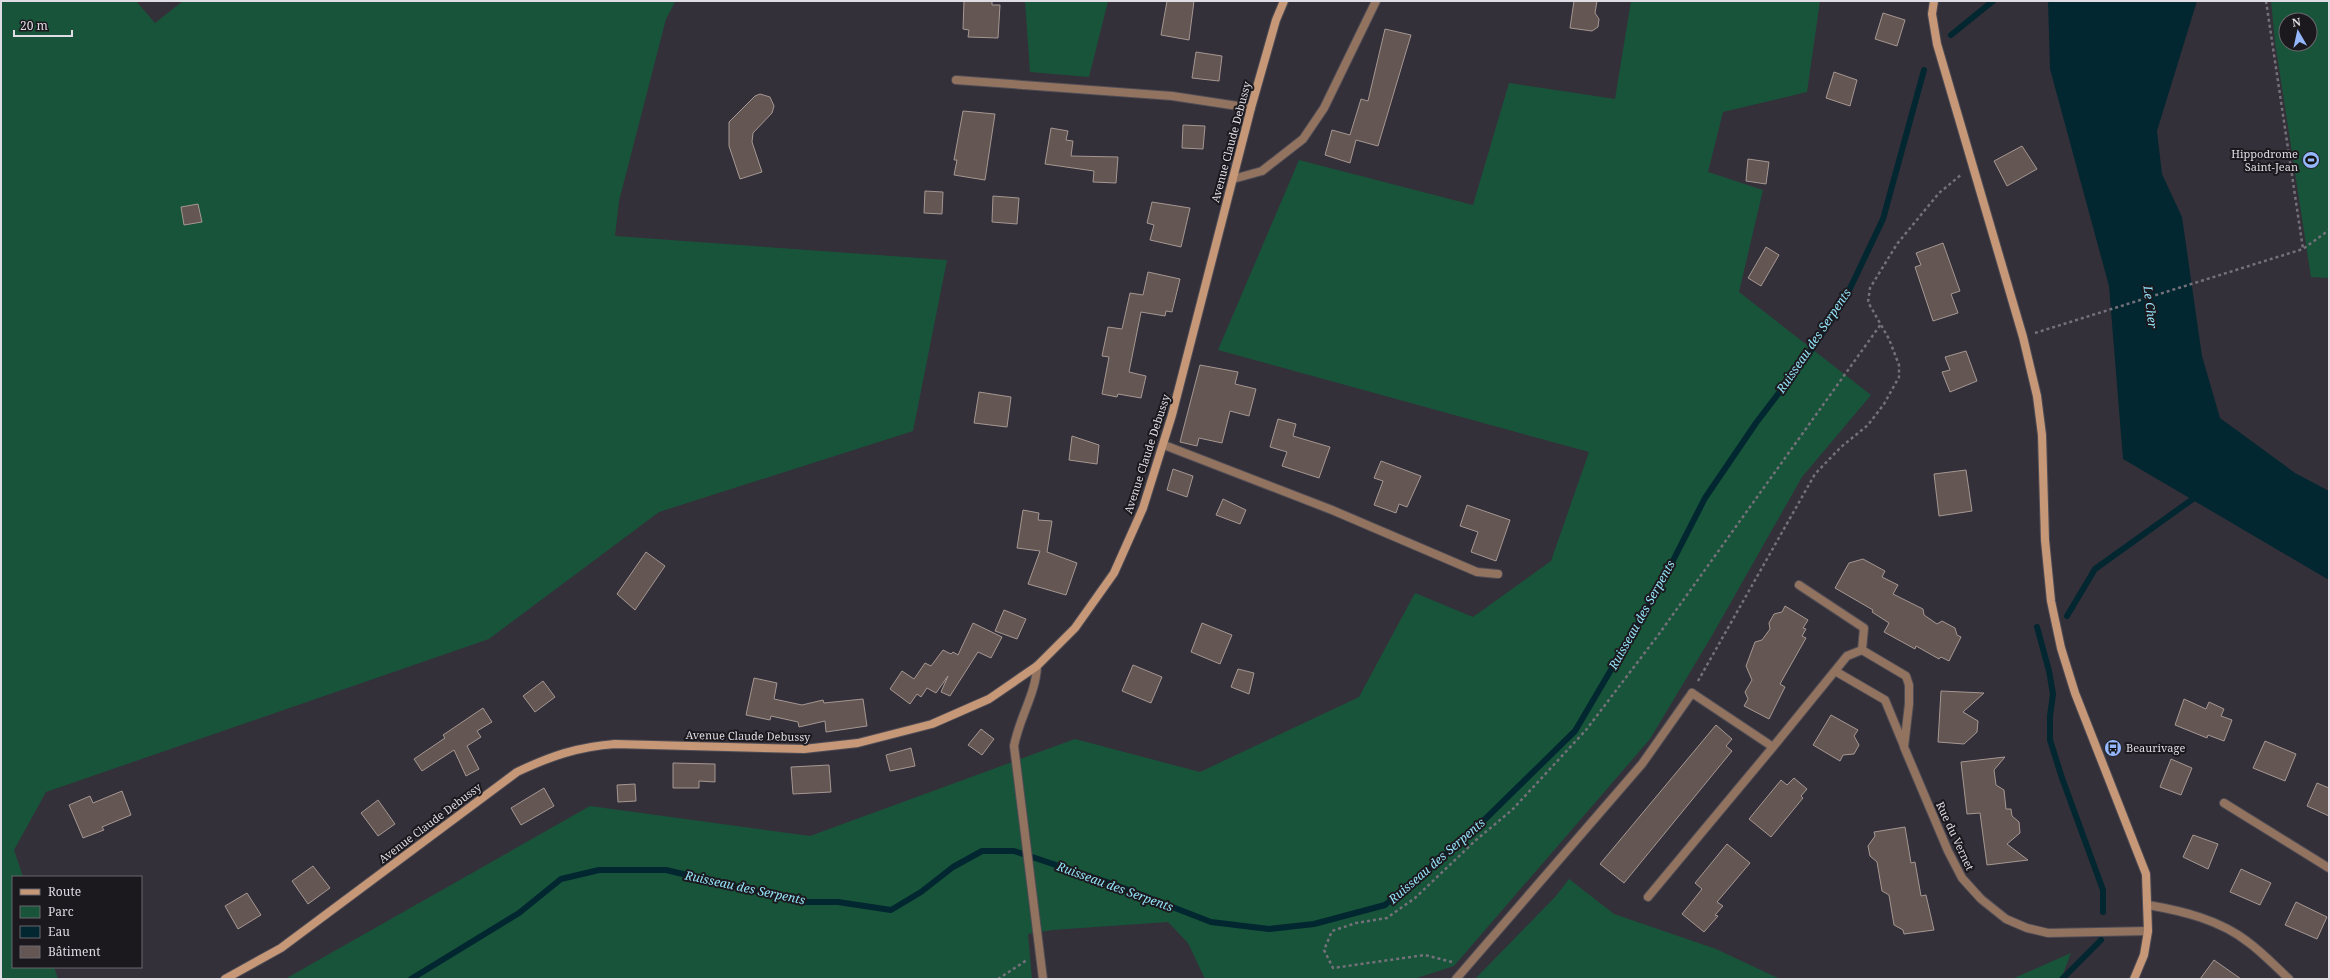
<svg xmlns="http://www.w3.org/2000/svg" width="2330" height="980" font-family="'Noto Serif',serif">
  <rect width="100%" height="100%" fill="#34303a"/>
  <!-- green -->
  <path fill="#18543a" fill-rule="evenodd" d="M1,1H136L155,23L183,1H785L675,2L666,19L619,201L615,236L947,260L913,431L659,512L489,639L46,792L14,850L23,877H13V967H54L58,979H1Z
    M1025,1H1108L1089,77L1030,72Z
    M1631,1H1820L1807,92L1723,112L1708,172L1763,190L1739,292L1871,395L1802,477L1710,639L1650,739L1454,966L1414,979H1205L1188,943L1168,922L1052,930L1028,934L1032,979H285L590,806L810,836L1075,739L1200,772L1359,697L1415,593L1473,617L1551,561L1589,452L1218,350L1299,160L1473,205L1509,83L1615,99Z
    M2271,1H2329V278L2311,277L2275,42ZM2286,20H2310V44H2286Z
    M1569,879L1614,914L1716,949L1780,979H1475L1556,896Z
    M2071,953L2061,979H2012Z"/>
  <!-- water -->
  <path fill="#022730" d="M2048,1H2197L2157,131L2162,174L2182,217L2202,356L2220,418L2295,473L2329,491V580L2123,459L2109,286L2050,69Z"/>
  <g fill="none" stroke-linecap="round" stroke-linejoin="round">
    <!-- stream -->
    <path stroke="#022730" stroke-width="6" d="M1951,35L1993,1
      M2067,616L2095,569L2197,496
      M2037,627L2049,671L2053,694L2050,716V740L2062,778L2103,890V912
      M411,979L519,913L561,879L599,870H666L802,902H838L891,910L921,892L953,867L982,851H1014L1113,884L1211,922L1269,929L1314,924L1385,905L1470,834L1575,731L1658,590L1705,498L1756,423L1810,352L1845,299L1883,219L1924,70
      M2062,979L2101,940"/>
  </g>
  <!-- building -->
  <path fill="#645753" stroke="#a59792" d="M964,1H992V5H1000L998,38L968,37L969,30L963,29Z
    M1167,1H1194L1189,40L1161,35Z
    M1574,1H1597L1595,13L1599,19L1598,27L1592,31L1570,28Z
    M1883,13L1905,20L1897,46L1875,39Z
    M1385,29L1411,35L1378,146L1356,140L1350,163L1325,155L1332,130L1350,135L1361,99L1368,101Z
    M1196,52L1222,56L1219,81L1192,78Z
    M1834,72L1857,80L1850,106L1826,98Z
    M760,94L770,97L774,106L772,113L753,133L752,142L762,172L740,179L729,146V122L755,96Z
    M963,111L995,114L985,180L954,175L957,160H954Z
    M1183,125L1205,126L1203,149L1182,148Z
    M1051,128L1068,131L1066,140L1073,141L1071,156L1118,157L1116,183L1093,182L1094,171L1045,164Z
    M2022,146L2037,169L2007,186L1994,161Z
    M1748,159L1769,162L1766,184L1746,181Z
    M925,191L943,192L942,214L924,213Z
    M993,196L1019,198L1017,224L992,222Z
    M1152,202L1190,208L1181,247L1150,240L1154,225L1147,223Z
    M198,204L202,222L184,225L181,207Z
    M1943,243L1960,291L1951,294L1958,313L1933,321L1915,267L1921,265L1916,253Z
    M1766,247L1779,255L1761,286L1748,278Z
    M1148,272L1180,279L1172,312L1166,311L1165,316L1141,312L1129,372L1146,376L1141,398L1118,394L1117,397L1102,394L1109,357L1102,356L1108,327L1122,329L1130,293L1143,295Z
    M1966,351L1977,381L1950,392L1942,372L1950,370L1945,357Z
    M1200,365L1238,372L1235,384L1256,389L1249,416L1230,411L1222,443L1199,438L1197,446L1180,442Z
    M979,392L1011,397L1007,427L974,423Z
    M1278,419L1296,424L1293,436L1330,447L1319,478L1282,466L1287,452L1270,447Z
    M1072,436L1099,445L1097,464L1069,460Z
    M1381,461L1421,476L1407,507L1399,504L1396,513L1374,505L1383,481L1374,478Z
    M1173,469L1193,476L1187,497L1167,490Z
    M1966,470L1972,511L1939,516L1934,474Z
    M1223,499L1246,510L1240,524L1216,515Z
    M1467,505L1510,520L1496,561L1471,552L1478,532L1460,526Z
    M1023,510L1039,513L1038,520L1052,521L1047,552L1077,563L1066,595L1028,584L1040,551L1017,548Z
    M646,552L665,566L635,610L617,594Z
    M1863,559L1885,571L1882,577L1898,585L1893,594L1923,609L1924,615L1937,624L1942,621L1955,628L1957,635L1961,637L1949,661L1941,657L1939,659L1916,646L1915,649L1884,632L1889,623L1872,612L1873,610L1835,588L1849,563Z
    M1785,606L1808,620L1803,628L1806,629L1802,636L1806,638L1780,684L1785,687L1769,719L1744,706L1748,699L1745,692L1752,680L1746,666L1755,642L1762,640L1770,629L1769,623L1774,614L1782,612Z
    M1004,610L1026,619L1017,639L995,631Z
    M973,623L1002,637L991,658L978,652L950,696L941,692L948,676L936,693L927,688L921,697L917,694L910,704L890,689L902,671L914,679L925,663L931,666L943,650L951,654L953,652L958,655Z
    M1202,623L1232,635L1220,664L1191,652Z
    M1133,665L1162,677L1151,703L1122,691Z
    M1238,669L1254,673L1249,694L1231,687Z
    M754,678L777,683L774,699L802,705L823,700L824,703L863,699L867,726L826,732L825,721L799,727L798,722L771,716L770,720L746,715Z
    M543,681L555,697L535,712L523,696Z
    M1941,691L1984,693L1963,712L1978,721L1977,732L1964,744L1938,742Z
    M2184,699L2206,709L2209,702L2224,709L2221,716L2232,720L2224,741L2208,735L2207,738L2175,725Z
    M483,708L492,722L477,731L481,737L467,746L479,769L466,776L454,750L422,771L414,759L445,738L443,735Z
    M1831,715L1858,730L1854,736L1859,745L1854,754L1843,755L1840,761L1813,745Z
    M1716,725L1732,739L1726,746L1732,751L1624,883L1600,864Z
    M981,729L994,739L982,755L968,745Z
    M2265,741L2296,754L2285,781L2253,768Z
    M911,748L915,766L890,771L886,755Z
    M2005,757L1994,770L1996,785L2004,790L2006,809H2011L2012,816L2019,822L2020,833L2007,844L2028,860L1987,865L1980,813L1967,814L1961,762Z
    M2171,759L2192,768L2181,795L2160,787Z
    M673,763L715,764V782L699,781V788H673Z
    M829,765L831,792L793,794L791,767Z
    M1794,778L1807,789L1801,796L1803,798L1771,837L1749,819L1781,780L1787,785Z
    M2317,783L2329,788V816L2307,806Z
    M635,784L636,801L618,802L617,785Z
    M544,788L554,806L521,825L511,808Z
    M122,791L131,815L102,827L104,830L83,838L69,805L90,796L93,803Z
    M378,800L395,824L378,836L361,813Z
    M1905,827L1911,863L1915,862L1921,896L1926,895L1934,930L1904,934L1903,930L1894,925L1889,895L1882,891L1877,862L1870,856L1868,846L1875,836L1874,832Z
    M2193,835L2218,844L2208,869L2183,857Z
    M1727,844L1750,863L1717,902L1723,906L1715,915L1718,916L1704,932L1682,914L1702,889L1695,883Z
    M313,866L330,888L308,904L292,881Z
    M2241,869L2271,883L2260,905L2230,892Z
    M247,893L261,915L238,929L225,906Z
    M2296,902L2327,917L2317,939L2285,925Z
    M2214,960L2241,979H2200Z"/>
  <g fill="none" stroke-linecap="round" stroke-linejoin="round">
    <!-- lane casing -->
    <g stroke="#4f4c55" stroke-width="10">
      <path id="lane" d="M1456,979L1642,764L1692,693"/>
    </g>
    <!-- street casing -->
    <g stroke="#4f4c55" stroke-width="10">
      <path id="street" d="M956,80L1172,96L1251,108
        M1233,179L1262,171L1303,139L1324,108L1376,1
        M1164,445L1332,510L1477,572L1498,574
        M1799,585L1864,628L1862,650L1906,676L1909,685V704L1904,747L1948,851L1962,878L1981,899L2006,919L2027,928L2048,933L2148,931
        M1037,666C1036,694 1019,718 1014,746L1043,979
        M1835,671L1885,700L1904,746
        M1692,693L1773,747
        M2224,803L2329,868
        M1648,897L1773,747L1847,656L1862,650
        M2148,905C2183,911 2220,920 2248,942C2263,953 2276,967 2289,979"/>
    </g>
    <!-- secondary casing -->
    <g stroke="#4f4c55" stroke-width="10">
      <path id="secondary" d="M1934,1L1932,14L1937,44L2023,337L2037,396L2042,435L2045,540L2051,601L2061,648L2075,693L2146,874L2148,931L2144,955L2134,979
        M225,979L281,948L517,772C551,756 577,747 615,744L804,749L858,743L932,724L989,699L1037,666L1075,628L1114,573L1143,508L1172,415L1251,108L1276,20L1284,1"/>
    </g>
    <!-- path -->
    <path stroke="#75717a" stroke-width="2.5" stroke-dasharray="3 3" stroke-linecap="butt" d="M2266,1L2303,249
      M2035,333L2303,249L2329,230
      M1698,681L1815,474L1841,447L1868,425L1884,404L1899,377V365L1889,339L1868,302L1870,288L1897,244L1939,193L1962,174
      M1452,962L1425,955L1333,968L1324,950L1332,931L1356,923L1387,918L1415,898L1476,840L1512,810L1586,730L1659,634L1881,324
      M998,979L1027,960"/>
    <!-- lane -->
    <use href="#lane" stroke="#92735f" stroke-width="8"/>
    <!-- street -->
    <use href="#street" stroke="#92735f" stroke-width="8"/>
    <!-- secondary -->
    <use href="#secondary" stroke="#c79877" stroke-width="8"/>
  </g>
  <!-- icons -->
  <defs>
    <g id="stadium-disc" transform="scale(0.9)"><circle r="9.5" fill="#95b7fd" stroke="#1b191e"/><path d="M0-5a6.5 5 0 1 0 0 10a6.5 5 0 1 0 0-10ZM-3.5-1.8h7v3.6h-7Z" fill="#111"/></g>
    <g id="bus-disc" transform="scale(0.9)"><circle r="9.5" fill="#95b7fd" stroke="#1b191e"/><path d="M-5-6H5V4H4V6H2V4H-2V6H-4V4H-5ZM-3.5-4V0h7V-4ZM-3.5 1.2v1.5H-2V1.2ZM2 1.2v1.5H3.5V1.2Z" fill="#111"/></g>
  </defs>
  <g fill-rule="evenodd">
    <use href="#stadium-disc" x="2311" y="160"/>
    <use href="#bus-disc" x="2113" y="748"/>
  </g>
  <g text-anchor="middle" stroke-width="4" stroke-linejoin="round" paint-order="stroke">
    <!-- street labels -->
    <g font-size="11" fill="#dfdce3" stroke="#1b191e">
      <text transform="translate(1231 142) rotate(-75)" y="4">Avenue Claude Debussy</text>
      <text transform="translate(1147 454) rotate(-72)" y="4">Avenue Claude Debussy</text>
      <text transform="translate(748 736) rotate(1)" y="4">Avenue Claude Debussy</text>
      <text transform="translate(430 823) rotate(-37)" y="4">Avenue Claude Debussy</text>
      <text transform="translate(1955 836) rotate(65)" y="4">Rue du Vernet</text>
    </g>
    <!-- poi labels -->
    <g font-size="11" fill="#dfdce3" stroke="#1b191e" text-anchor="end">
      <text x="2298" y="158">Hippodrome<tspan x="2298" dy="13">Saint-Jean</tspan></text>
      <text x="2126" y="752" text-anchor="start">Beaurivage</text>
    </g>
    <!-- water labels -->
    <g font-size="12" font-style="italic" fill="#94e3f9" stroke="#1b191e">
      <text transform="translate(2150 307) rotate(83)" y="4">Le Cher</text>
      <text transform="translate(1814 341) rotate(-56)" y="4">Ruisseau des Serpents</text>
      <text transform="translate(1642 615) rotate(-61)" y="4">Ruisseau des Serpents</text>
      <text transform="translate(1437 861) rotate(-41)" y="4">Ruisseau des Serpents</text>
      <text transform="translate(1115 887) rotate(20)" y="4">Ruisseau des Serpents</text>
      <text transform="translate(745 888) rotate(12)" y="4">Ruisseau des Serpents</text>
    </g>
  </g>
  <!-- border -->
  <rect width="2330" height="980" fill="none" stroke="#dfdce3" stroke-width="4"/>
  <!-- legend -->
  <rect x="12" y="876" width="130" height="92" fill="#1b191e" stroke="#69676d"/>
  <rect x="20" y="889" width="20" height="6" fill="#c79877" stroke="#69676d"/>
  <text x="48" y="896" font-size="12" fill="#dfdce3">Route</text>
  <rect x="20" y="906" width="20" height="12" fill="#18543a" stroke="#69676d"/>
  <text x="48" y="916" font-size="12" fill="#dfdce3">Parc</text>
  <rect x="20" y="926" width="20" height="12" fill="#022730" stroke="#69676d"/>
  <text x="48" y="936" font-size="12" fill="#dfdce3">Eau</text>
  <rect x="20" y="946" width="20" height="12" fill="#645753" stroke="#69676d"/>
  <text x="48" y="956" font-size="12" fill="#dfdce3">Bâtiment</text>
  <!-- north arrow -->
  <g transform="translate(2298 32) rotate(351)"><circle r="19" fill="#1b191e" stroke="#69676d"/>
  <path d="M0-3L7 15L0 10L-7 15Z" fill="#95b7fd"/>
  <text y="-6" font-size="11" font-weight="bold" text-anchor="middle" fill="#dfdce3">N</text>
  </g>
  <!-- scale -->
  <path d="M14 30v6h58v-6" fill="none" stroke="#dfdce3" stroke-width="2"/>
  <text x="20" y="30" font-size="12" fill="#dfdce3" stroke="#1b191e" stroke-width="3" paint-order="stroke">20 m</text>
</svg>
